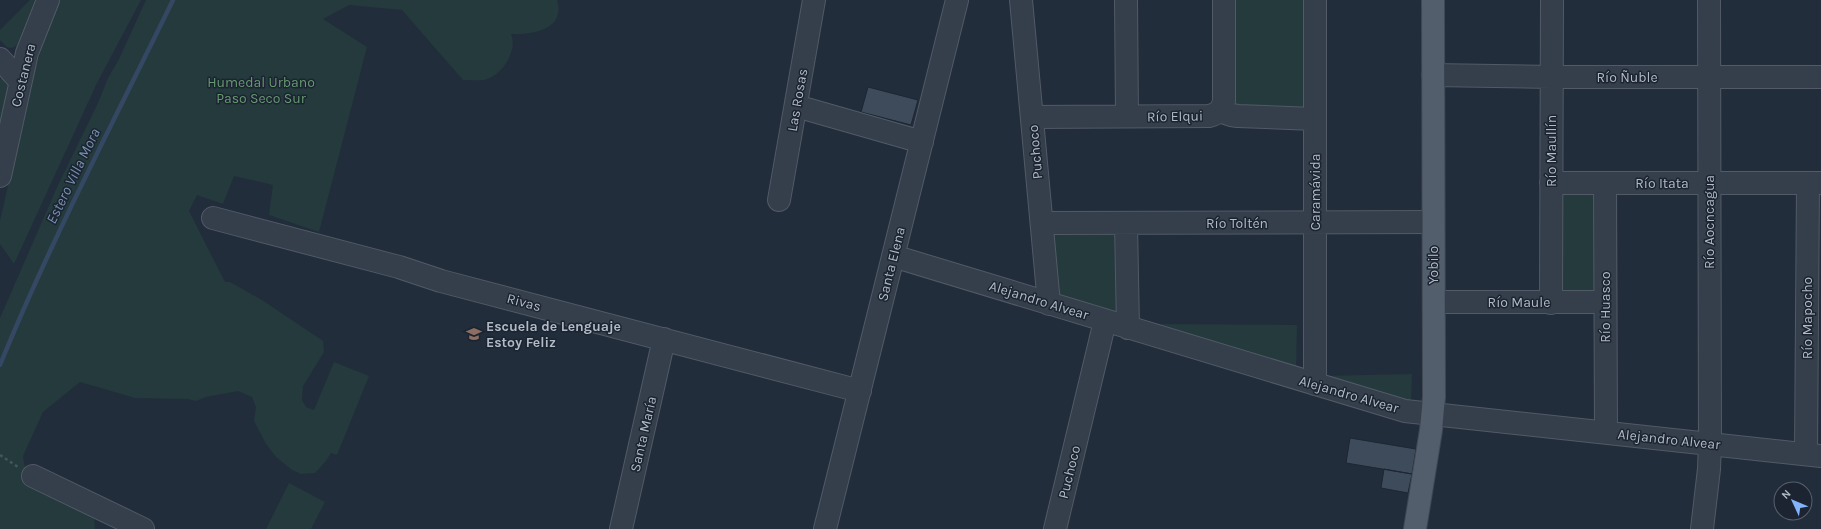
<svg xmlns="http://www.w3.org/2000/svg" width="1821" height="529" font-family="Karla,sans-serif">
  <rect width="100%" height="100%" fill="#222d3b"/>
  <!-- green -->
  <path fill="#243a3d" d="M30,0H35L17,45L12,48L7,47L0,40V30Z
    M60,0H141L97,83L14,264L0,244V221L32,79L49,25Z
    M146,0H557C566,29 533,35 511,34C518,51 502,76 484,80C478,81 469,80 463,80L402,10L349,5L323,19L367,47L319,232L269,215L273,185L234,176L223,204L197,195L189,211L225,282H230L262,300L323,341L324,352L303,386L302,400L306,407L314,410L334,362L369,376L337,455L331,453L326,461L315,473L301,474L292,470L276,457L266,444L254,421L256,407L252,397L238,391L206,397L196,401L188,399L135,398L80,382L43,412L23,456L26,474L94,515L95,529H0V318L58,185L98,103L108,78L119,59Z
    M1231,0H1311V113H1232Z
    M3,76L9,85L0,128V79Z
    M1562,191L1599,192L1596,292H1560Z
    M1050,229L1120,231L1121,317L1063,300L1057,291Z
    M1144,324L1297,325L1296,372Z
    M1412,374L1411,404L1321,376Z
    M289,483L325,502L311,529H266Z"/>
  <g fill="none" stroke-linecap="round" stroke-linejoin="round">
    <!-- stream -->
    <path stroke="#354863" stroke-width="4.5" d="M0,365C51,240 114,121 173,0"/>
  </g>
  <!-- building -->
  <path fill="#3d4b5b" stroke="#1d2632" d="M868,87L918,100L911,125L861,112Z
    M1350,438L1416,449L1412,474L1346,463Z
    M1384,469L1412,474L1408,493L1381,488Z"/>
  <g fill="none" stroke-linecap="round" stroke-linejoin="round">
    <!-- minor casing -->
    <g stroke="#515a66" stroke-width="24">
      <path id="minor" d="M1021,0L1049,304
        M1126,0L1127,116
        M0,59L20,81
        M1433,75L1552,77H1821
        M796,106L922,142
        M1220,111L1231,115L1238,116L1315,119
        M1032,117L1209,116C1218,114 1222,110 1224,101V0
        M0,176L27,53L48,0
        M1551,183H1821
        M1605,183L1606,432
        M779,200L814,0
        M213,218L399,267L441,281L860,391
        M1042,223L1433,222
        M1126,223L1128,328
        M893,256L1405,411L1821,456
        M1434,302H1605
        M1551,303L1552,0
        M1315,384V0
        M1806,454L1808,183
        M33,476L143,529
        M621,529L664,339
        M825,529L957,0
        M1055,529L1105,321
        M1702,529L1709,469L1710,443L1709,0"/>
    </g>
    <!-- major casing -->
    <g stroke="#3f4854" stroke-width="24">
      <path id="major" d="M1415,529L1431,430L1434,397L1433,0"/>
    </g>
    <!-- path -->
    <path stroke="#41575a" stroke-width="2.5" stroke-dasharray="3 3" stroke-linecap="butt" d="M0,455L18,467"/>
    <!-- minor -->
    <use href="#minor" stroke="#353f4c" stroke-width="22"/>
    <!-- major -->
    <use href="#major" stroke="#535e6c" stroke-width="22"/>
  </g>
  <!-- icons -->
  <defs>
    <g id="school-bare" transform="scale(1.2)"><path d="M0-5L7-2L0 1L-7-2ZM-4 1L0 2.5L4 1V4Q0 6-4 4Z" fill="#8d6e63" stroke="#1b2430" stroke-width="2.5" paint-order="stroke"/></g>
  </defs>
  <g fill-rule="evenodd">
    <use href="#school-bare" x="474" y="334"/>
  </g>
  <g text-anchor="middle" stroke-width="3" stroke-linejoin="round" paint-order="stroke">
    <!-- street labels -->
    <g font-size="14" fill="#b1bac7" stroke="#1b2430">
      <text transform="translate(23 75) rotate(-76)" y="5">Costanera</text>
      <text x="1627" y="82">Río Ñuble</text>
      <text transform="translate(797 100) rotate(-80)" y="5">Las Rosas</text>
      <text transform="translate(1175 116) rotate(-1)" y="5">Río Elqui</text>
      <text transform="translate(1551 151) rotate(-90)" y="5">Río Maullín</text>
      <text transform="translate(1035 152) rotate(-95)" y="5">Puchoco</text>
      <text x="1662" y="188">Río Itata</text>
      <text transform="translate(1315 192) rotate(-90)" y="5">Caramávida</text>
      <text transform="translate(1709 222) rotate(-90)" y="5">Río Aocncagua</text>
      <text x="1237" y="228">Río Toltén</text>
      <text transform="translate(891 264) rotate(-76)" y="5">Santa Elena</text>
      <text transform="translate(1433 265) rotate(-90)" y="5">Yobilo</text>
      <text transform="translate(1039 300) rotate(17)" y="5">Alejandro Alvear</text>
      <text transform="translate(524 302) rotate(15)" y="5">Rivas</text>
      <text x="1519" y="307">Río Maule</text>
      <text transform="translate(1605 307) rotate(-90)" y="5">Río Huasco</text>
      <text transform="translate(1807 318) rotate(-90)" y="5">Río Mapocho</text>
      <text transform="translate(1349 394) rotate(16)" y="5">Alejandro Alvear</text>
      <text transform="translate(643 434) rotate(-77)" y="5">Santa María</text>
      <text transform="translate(1669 439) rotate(6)" y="5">Alejandro Alvear</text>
      <text transform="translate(1069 472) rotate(-76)" y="5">Puchoco</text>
    </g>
    <!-- park labels -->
    <g font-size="14" fill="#679972" stroke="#1b2430">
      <text x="261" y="87">Humedal Urbano<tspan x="261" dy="16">Paso Seco Sur</tspan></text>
    </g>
    <!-- poi labels -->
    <g font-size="14" font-weight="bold" fill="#b1bac7" stroke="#1b2430" text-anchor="start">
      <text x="486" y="331">Escuela de Lenguaje<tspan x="486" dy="16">Estoy Feliz</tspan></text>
    </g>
    <!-- water labels -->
    <g font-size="15" font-style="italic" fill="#7890b1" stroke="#1b2430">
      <text transform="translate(73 176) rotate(-64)" y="5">Estero Villa Mora</text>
    </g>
  </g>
  <!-- north arrow -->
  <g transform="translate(1793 501) rotate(314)"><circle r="19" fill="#1b2430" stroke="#57606c"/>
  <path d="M0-3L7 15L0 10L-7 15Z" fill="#83b3fa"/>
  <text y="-6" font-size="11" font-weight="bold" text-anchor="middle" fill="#b1bac7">N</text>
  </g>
</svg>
